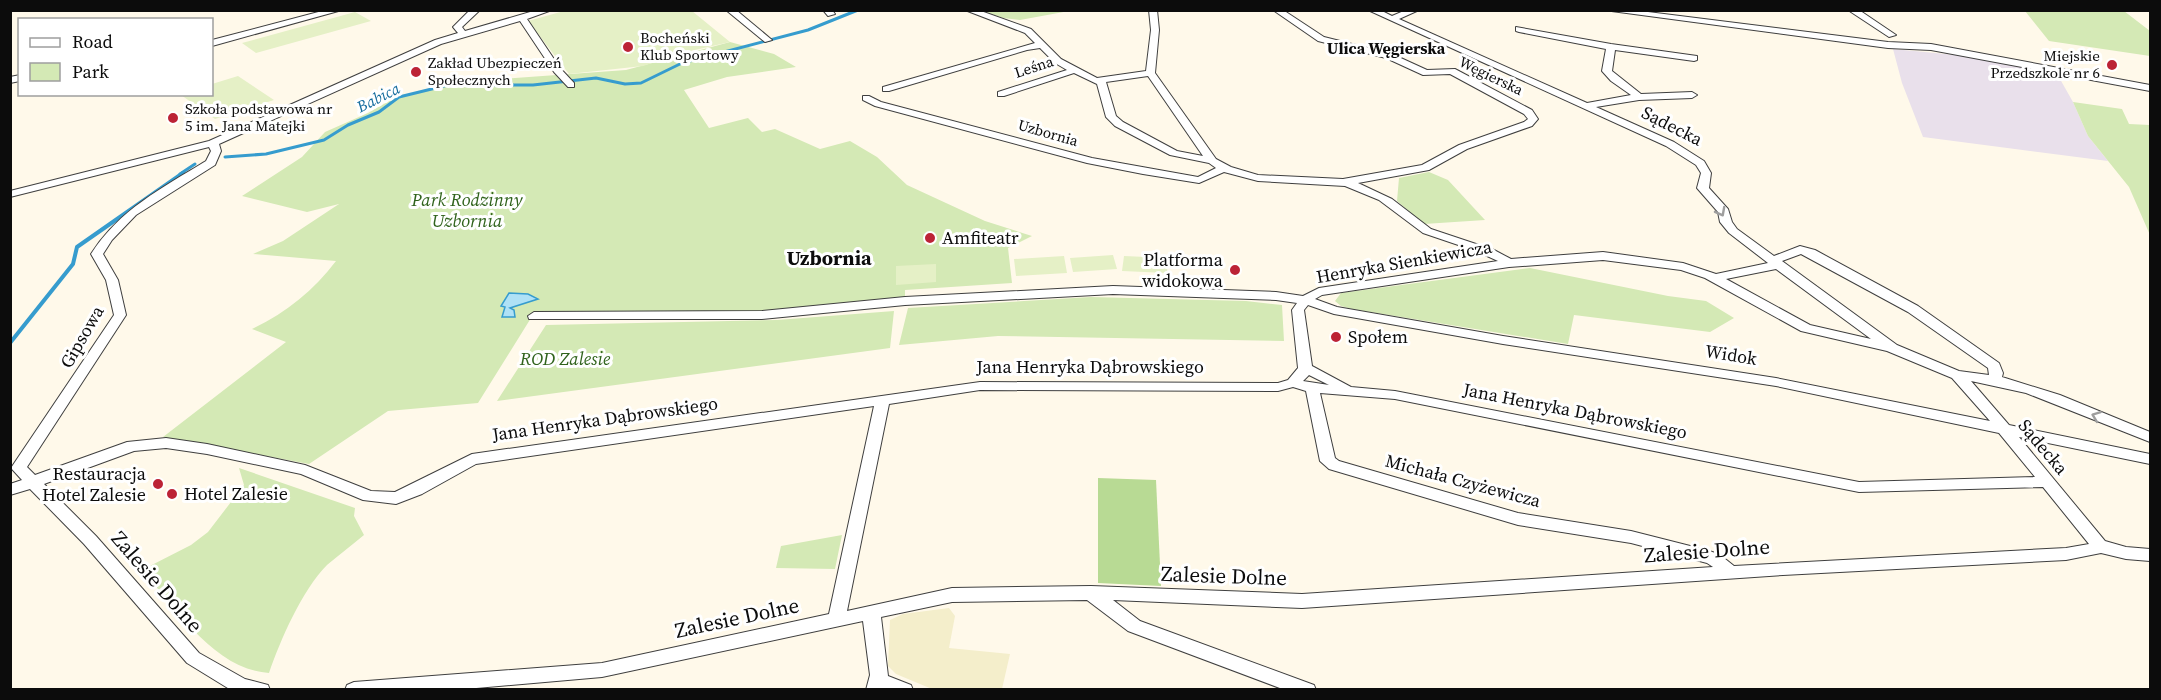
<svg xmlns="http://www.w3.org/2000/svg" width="2161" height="700" font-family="'Source Serif 4',serif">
  <rect width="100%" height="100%" fill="#fff9ea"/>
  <!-- industrial -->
  <path fill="#e9e0eb" d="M1893,49L1956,55L2056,72L2073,102L2088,136L2108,161L1923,137L1902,83Z"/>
  <!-- farmland -->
  <path fill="#f4eecb" d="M949,608L955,616L949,648L1010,654L1002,689H932L896,674L888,666L890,620L903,614Z"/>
  <!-- green -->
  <path fill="#d4e9b5" d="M983,11H1069L1020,20L1003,18Z
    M2025,11H2124L2150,31V56L2049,41Z
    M730,42L774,54L796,67L727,77L684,90L709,128L748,118L762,132L775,129L820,149L850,141L877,157L907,185L985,221L1032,236L1008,248L1012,283L905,290V301L771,311L531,318L478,403L388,411L309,464L163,437L286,342L252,329C286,313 313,291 336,261L253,254L283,241L339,204L307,212L242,196L302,157L325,132L368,113L398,96L473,81L626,70Z
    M2073,102L2122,109L2129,124L2150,125V235L2129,187L2088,136Z
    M1429,172L1448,180L1485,220L1424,224L1397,201L1399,178Z
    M1530,268L1668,296L1706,301L1734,318L1710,332L1574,315L1568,344L1352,309L1341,306L1335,301L1341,293Z
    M1091,297L1246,301L1282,305L1284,341L998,336L899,345L908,308Z
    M894,311L890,348L497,401L546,325L777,320Z
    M239,468L355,508L354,516L364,535C352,545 339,555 327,565C302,590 280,641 269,673C215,670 176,608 142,570L191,545L208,532L244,485Z
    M842,535L835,569L776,568L781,546Z"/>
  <!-- forest -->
  <path fill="#b8da94" d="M1098,478L1156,480L1161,586L1098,583Z"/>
  <!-- pitch -->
  <path fill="#e5f0c6" d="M564,11H692L730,42L686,52L643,66L569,74L528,21Z
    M355,12L371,21L256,53L242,43Z
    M238,76L274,100L215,119L181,95L212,94V84Z
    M1113,255L1117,269L1073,272L1070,258Z
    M1064,256L1067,273L1016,276L1014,259Z
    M1124,256L1168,258L1167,273L1122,271Z
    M936,264V282L896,285V266Z"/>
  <!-- water -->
  <path fill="#afe1f6" stroke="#369cce" stroke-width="1.5" d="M509,293L528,294L538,299L510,308L514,310L515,317H502L505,307L501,306Z"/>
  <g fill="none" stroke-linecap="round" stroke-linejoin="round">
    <!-- stream-far1 -->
    <path stroke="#369cce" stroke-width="3" d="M225,157L266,154L324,140L348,125L379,112L399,97L448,85H533L596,78L625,84L641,83L682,63L808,30L858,10
      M180,174L195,164"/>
    <!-- stream -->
    <path stroke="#369cce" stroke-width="4" d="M10,343L73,264L77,247L183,173"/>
    <!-- minor casing -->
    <g stroke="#3f3f3f" stroke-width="2">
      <path id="minor" d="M326,10H342L212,46V40Z
        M470,10H480L462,27L465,31L537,10H552L527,19L560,68L574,83V87H568L554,72L520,21L441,44L219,144L221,151L215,165L136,215L112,240L103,254L118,280L126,315L27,467L35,475L127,442L166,438L207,444L305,465L371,491L395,492L472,454L980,382L1278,383L1288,380L1298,368L1292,310L1297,303L1276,300L1113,294L905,305L762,319H529L528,316L534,312L762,311L905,297L1113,286L1276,292L1303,296L1319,288L1498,261L1476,251L1423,233L1379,200L1345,186L1258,181L1224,172L1199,183L1143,174L1087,163L875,106L863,100V96H869L881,102L1092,158L1198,177L1216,168L1209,163L1170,155L1115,126L1106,117L1097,84L1074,73L1004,96H998V92L1067,70L1055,63L1040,48L1027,50L889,91H883V87L1035,43L1025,33L965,10H978L1031,29L1061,59L1097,78L1146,71L1151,30L1149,10H1157L1159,30L1155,73L1216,159L1231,167L1258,175L1343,179L1422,165L1459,145L1524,122L1528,119L1524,114L1450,74L1423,75L1386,58L1318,41L1273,10H1283L1324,37L1392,54L1427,70L1455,69L1532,110L1538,119L1532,126L1467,149L1429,170L1358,183L1392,199L1431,229L1494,250L1511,259L1603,252L1683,263L1716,274L1768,263L1729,233L1720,222L1718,212L1697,188L1701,173L1696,165L1666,146L1368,10H1380L1392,16L1406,10H1419L1399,19L1587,103L1631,95L1611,81L1602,71L1606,49L1519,32L1516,31V27L1611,44L1697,56V60L1694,61L1615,50L1612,71L1641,94L1692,92L1697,95L1692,98L1639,100L1596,107L1674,142L1704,161L1711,173L1709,188L1728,209L1732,222L1737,229L1774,256L1800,246L1815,250L1918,306L1999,363L2003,373L2002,377L2060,395L2150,432V442L2026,393L1971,381L2009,425L2150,454V464L2019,437L2105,541L2126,547L2150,549V561L2126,559L2101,553L2066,560L1783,575L1302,608L1113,600L1140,621L1314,685L1316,690H1285L1128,631L1087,600L952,602L881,617L888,676L911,685L913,690H866L870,675L863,621L602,677L454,690H345L347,685L354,682L602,663L829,614L874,406L476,464L422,494L396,504L363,500L301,474L207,454L166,448L134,451L44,484L96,536L199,653L245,679L268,685L270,690H231L187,663L84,544L30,489L10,495V484L22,480L11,468L114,315L106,280L91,254C119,210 162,188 206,161L211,151L209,147L10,197V191L209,141L435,40L458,33L453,27ZM1148,76L1203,156L1177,151L1123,122L1116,116L1106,82ZM1801,254L1908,312L1988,368L1989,375L1959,371L1897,345L1782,261ZM1603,260L1681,270L1705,278L1801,331L1887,351L1952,378L1990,421L1776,378L1503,336L1337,307L1315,299L1322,295L1509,267ZM1776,269L1871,339L1810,325L1726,279ZM1308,305L1334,314L1503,344L1776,386L1999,433L2035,477L1859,482L1395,391L1351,387L1312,366L1304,310ZM1309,375L1329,385L1303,381ZM1293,387L1306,391L1320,461L1329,469L1518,525L1631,543L1707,563L1713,567L1302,594L1091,586L952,588L847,611L889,404L980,390L1278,391ZM1320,393L1395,399L1859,492L2043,487L2089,544L2066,548L1734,566L1719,554L1702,549L1631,531L1518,513L1339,461L1335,458Z
        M726,10H736L772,40L765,42Z
        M823,10H832L835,14L828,16Z
        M1604,10H1632L1888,42L1931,44L2150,85V91L1931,50L1888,48Z
        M1848,10H1859L1896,35L1889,37Z
        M20,75V81L10,83V77Z"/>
    </g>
    <!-- minor -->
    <use href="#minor" fill="#fff" fill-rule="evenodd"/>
  </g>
  <!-- one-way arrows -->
  <defs><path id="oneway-chevron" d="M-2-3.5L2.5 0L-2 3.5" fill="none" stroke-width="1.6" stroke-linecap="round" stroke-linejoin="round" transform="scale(1.5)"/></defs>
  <g stroke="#9e9e9e">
    <use href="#oneway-chevron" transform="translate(1721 212) rotate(62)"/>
    <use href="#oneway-chevron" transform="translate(2096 416) rotate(-159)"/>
  </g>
  <!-- markers -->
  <g fill="#bc2336" stroke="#fff" stroke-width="2">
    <circle cx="628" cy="47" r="6"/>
    <circle cx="2112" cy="65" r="6"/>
    <circle cx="416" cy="72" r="6"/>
    <circle cx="173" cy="118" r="6"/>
    <circle cx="930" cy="238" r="6"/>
    <circle cx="1235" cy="270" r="6"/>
    <circle cx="1336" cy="337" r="6"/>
    <circle cx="158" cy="484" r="6"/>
    <circle cx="172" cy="494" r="6"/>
  </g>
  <g text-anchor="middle" stroke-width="6" stroke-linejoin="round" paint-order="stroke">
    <!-- far-poi labels -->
    <g font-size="15" fill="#0c0c0c" stroke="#fff" text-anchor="start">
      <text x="640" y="43">Bocheński<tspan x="640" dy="17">Klub Sportowy</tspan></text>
      <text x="2100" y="61" text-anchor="end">Miejskie<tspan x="2100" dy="17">Przedszkole nr 6</tspan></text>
      <text x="428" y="68">Zakład Ubezpieczeń<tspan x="428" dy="17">Społecznych</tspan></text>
      <text x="185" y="114">Szkoła podstawowa nr<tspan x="185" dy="17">5 im. Jana Matejki</tspan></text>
    </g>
    <!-- far-street labels -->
    <g font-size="15" fill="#0c0c0c" stroke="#fff">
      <text transform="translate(1034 67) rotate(-18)" y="5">Leśna</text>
      <text transform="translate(1491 76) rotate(26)" y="5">Węgierska</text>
      <text transform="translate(1048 133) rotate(16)" y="5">Uzbornia</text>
    </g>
    <!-- far-neighbourhood labels -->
    <g font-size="16" font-weight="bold" fill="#0c0c0c" stroke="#fff">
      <text x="1386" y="54">Ulica Węgierska</text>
    </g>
    <!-- far-water labels -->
    <g font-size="16" font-style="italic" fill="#156c9e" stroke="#fff">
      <text transform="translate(378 97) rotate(-27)" y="6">Babica</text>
    </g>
    <!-- street labels -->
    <g font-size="18" fill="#0c0c0c" stroke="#fff">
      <text transform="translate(1672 126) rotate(27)" y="6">Sądecka</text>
      <text transform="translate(1404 262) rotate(-10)" y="6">Henryka Sienkiewicza</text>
      <text transform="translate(82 337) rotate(-60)" y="6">Gipsowa</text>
      <text transform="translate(1731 355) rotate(9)" y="6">Widok</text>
      <text x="1090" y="373">Jana Henryka Dąbrowskiego</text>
      <text transform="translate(1575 411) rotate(11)" y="6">Jana Henryka Dąbrowskiego</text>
      <text transform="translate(605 419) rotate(-8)" y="6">Jana Henryka Dąbrowskiego</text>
      <text transform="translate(2043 447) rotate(50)" y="6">Sądecka</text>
      <text transform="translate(1463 481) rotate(15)" y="6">Michała Czyżewicza</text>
    </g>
    <!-- park labels -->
    <g font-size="18" font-style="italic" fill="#30631c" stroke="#fff">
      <text x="467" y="206">Park Rodzinny<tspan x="467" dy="21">Uzbornia</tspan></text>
      <text x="565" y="365">ROD Zalesie</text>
    </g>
    <!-- poi labels -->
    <g font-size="18" fill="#0c0c0c" stroke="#fff" text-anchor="start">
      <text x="942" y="244">Amfiteatr</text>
      <text x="1223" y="266" text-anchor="end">Platforma<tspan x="1223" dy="21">widokowa</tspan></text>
      <text x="1348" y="343">Społem</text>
      <text x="146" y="480" text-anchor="end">Restauracja<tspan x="146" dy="21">Hotel Zalesie</tspan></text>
      <text x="184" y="500">Hotel Zalesie</text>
    </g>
    <!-- neighbourhood labels -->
    <g font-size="20" font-weight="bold" fill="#0c0c0c" stroke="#fff">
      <text x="829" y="265">Uzbornia</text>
    </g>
    <!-- near-street labels -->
    <g font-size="21" fill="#0c0c0c" stroke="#fff">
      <text transform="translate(1707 551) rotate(-4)" y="7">Zalesie Dolne</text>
      <text transform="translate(1224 576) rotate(2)" y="7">Zalesie Dolne</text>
      <text transform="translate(157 582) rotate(49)" y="7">Zalesie Dolne</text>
      <text transform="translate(737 618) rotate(-12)" y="7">Zalesie Dolne</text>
    </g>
  </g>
  <!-- border -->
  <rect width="2161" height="700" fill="none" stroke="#0c0c0c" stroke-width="24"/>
  <!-- legend -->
  <rect x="18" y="18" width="195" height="78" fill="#ffffff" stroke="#9e9e9e" stroke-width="1.5"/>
  <rect x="30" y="38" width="30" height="9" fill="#ffffff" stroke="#9e9e9e" stroke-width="1.5"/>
  <text x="72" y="48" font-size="18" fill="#0c0c0c">Road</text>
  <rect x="30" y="63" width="30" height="18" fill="#d4e9b5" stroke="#9e9e9e" stroke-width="1.5"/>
  <text x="72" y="78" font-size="18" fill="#0c0c0c">Park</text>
</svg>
